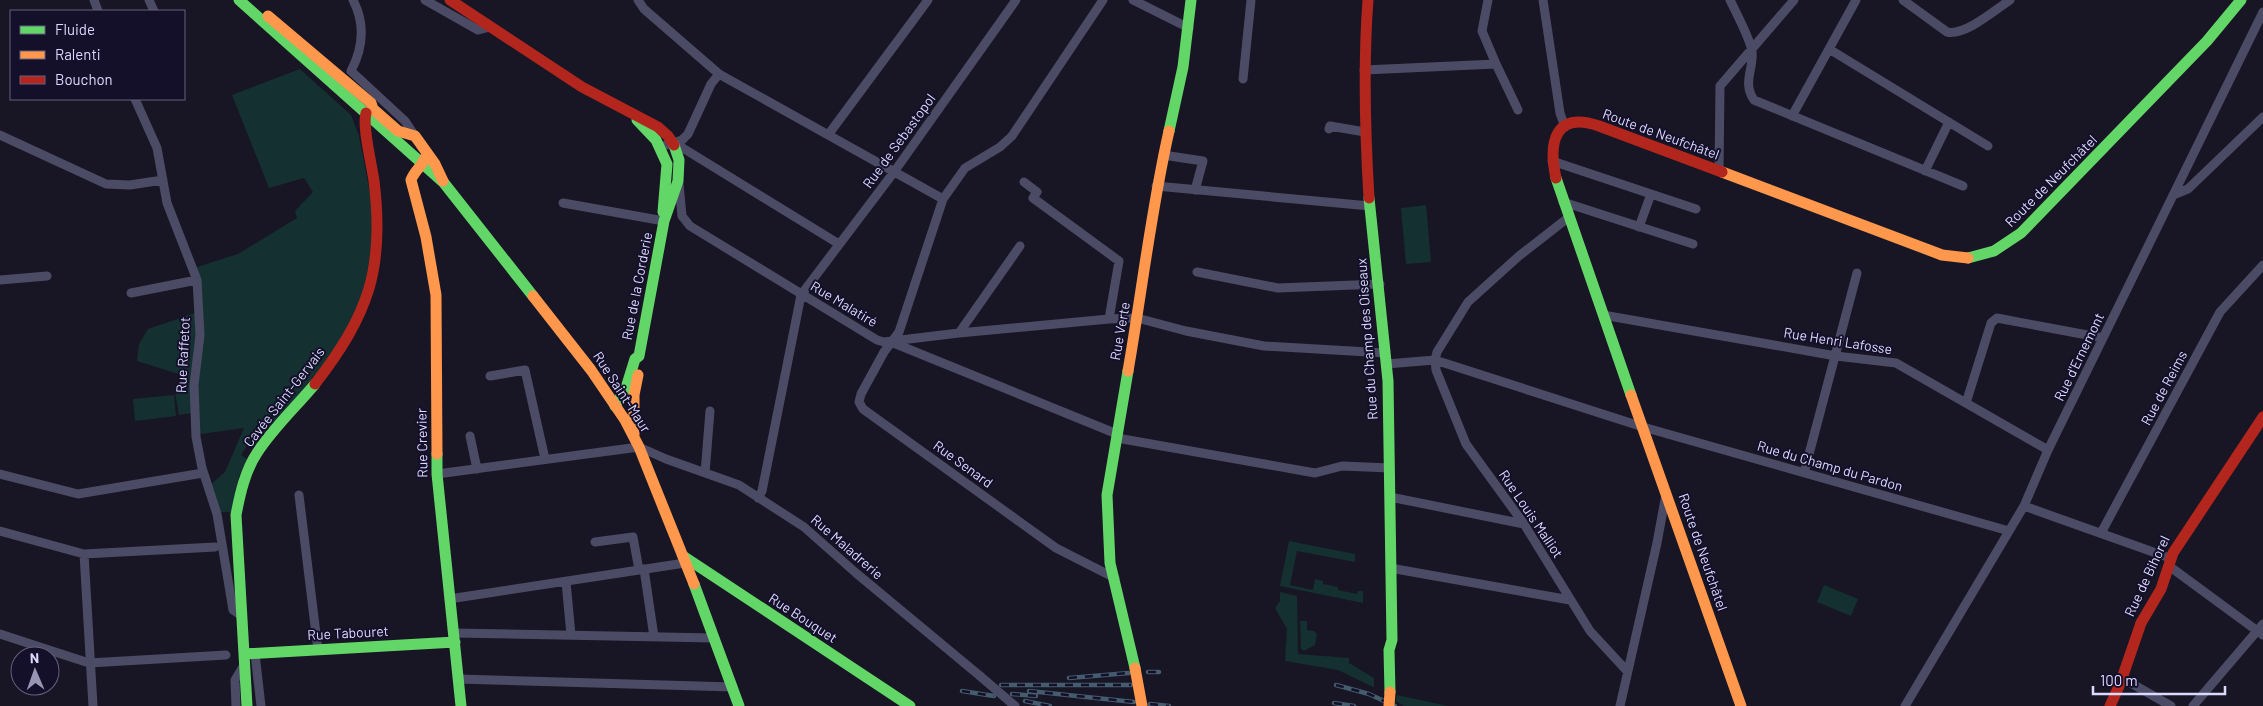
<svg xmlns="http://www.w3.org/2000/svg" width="2263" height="706" font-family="Barlow,sans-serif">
  <rect width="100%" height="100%" fill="#181624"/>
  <!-- green -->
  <path fill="#143030" d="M300,69L351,115L359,136L371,198L372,229L370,260L359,309L336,349L261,441L254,447L248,444L241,455L247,459L239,476L232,512H218L210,485L225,472L244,428L201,434L192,413L179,415L174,387L187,385L185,376L137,361L139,344L148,329L201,311L197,267L238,254L297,218L295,211L313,192L304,178L269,188L232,95Z
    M1426,205L1431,262L1406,264L1401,208Z
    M174,395L176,416L135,421L133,399Z
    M1289,541L1355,554V562L1297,551L1290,585L1313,590L1315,579L1323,581V584L1338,587V590L1357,594L1358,591H1363V603L1280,586Z
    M1824,585L1858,599L1851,616L1817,602Z
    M1280,592L1297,596L1298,654L1349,658V663L1374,678V686L1373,687L1338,670L1285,661L1287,629L1275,608L1280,601Z
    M1300,621H1307V630L1314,631L1317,634L1315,645L1304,651L1301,649Z
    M1397,695L1448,706H1404L1396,701Z"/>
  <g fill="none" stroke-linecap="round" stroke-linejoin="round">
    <!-- street -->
    <path stroke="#4c4b65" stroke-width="9" d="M94,0L98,11
      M149,0L154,11
      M353,0C366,25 363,48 351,71L405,121L415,136
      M425,0L478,30L490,27
      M638,0L644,9L719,74L943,199
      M1103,0L1012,136L1000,147L965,168L943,199L899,332L884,352L861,394L859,402L863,409L1056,548L1115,578
      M1133,0L1189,28
      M1488,0L1482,31L1496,64
      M1543,0L1560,113L1565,127
      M1730,0C1736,12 1750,39 1752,51C1754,69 1742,83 1754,100L1963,186
      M1903,0L1947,32C1965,36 1995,10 2010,0
      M1829,49L1988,146
      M1364,70L1496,64L1518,110
      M1243,79L1251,0
      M135,99L157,148L167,203L197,280L200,335L194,385L196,437L202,468L217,514L233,610L242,616
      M1792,116L1856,0
      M1329,129L1330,126L1365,132
      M0,135L106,184L130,185L163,180
      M828,135L928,0
      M673,142L839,244
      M660,147L682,140L688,134L711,84L719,74
      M1163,155L1203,161L1195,190
      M1552,161L1696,209
      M1719,171L1720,86L1794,0
      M1925,171L1949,122
      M1024,182L1037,192L1033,198L1119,261L1109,319
      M679,184L682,216L690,226L877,340L884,342L959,333L1109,319L1137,318L1186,331L1264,346L1385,353
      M1156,186L1370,206
      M2173,195L2188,189L2263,117
      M1563,202L1693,244
      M563,203L664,221
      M1569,217L1519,256L1468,302L1437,352L1435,360L1436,370L1466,444L1524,524L1590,631L1627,671
      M1639,227L1651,194
      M1197,272L1278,288L1380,284
      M0,280L47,276
      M131,293L197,280
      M1603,315L1836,356L1896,363L2048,450
      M959,333L1020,246
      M891,342L1117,434
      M1386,364L1435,360L1643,427L2009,531
      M490,376L525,370L545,459
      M1966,403L1991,323L1997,318L2103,338
      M470,436L477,469
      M1117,438L1315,473L1342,466L1390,468
      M705,473L710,411
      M1804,473L1857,273
      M0,474L78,494L203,473
      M437,474L639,447L666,459L739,485L804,527L856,573L980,676
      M299,495L318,650
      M1390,497L1524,524
      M758,498L762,491L801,295L894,172L1016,0
      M2024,506L2170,558
      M0,531L84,554L215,547
      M2101,533L2220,312L2263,265
      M595,542L633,537L639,570
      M84,554L93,706
      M2169,566L2263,635
      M1390,568L1570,600
      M644,569L654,637
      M566,582L571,635
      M449,599L685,563
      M454,633L714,638
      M0,634L89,663L226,655
      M255,654L261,706
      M2122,678L2171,706
      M458,679L733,687
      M236,706L235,680L244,665
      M1620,706L1657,543L1666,494
      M1905,706L2024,506L2048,450L2263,12
      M2193,706L2263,624"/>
    <!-- fast -->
    <path stroke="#63d668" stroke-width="11" d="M239,0L444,183L533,296
      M637,120L656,140L667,164L663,212
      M1169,131L1183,67L1191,0
      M1556,178L1631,395
      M1369,198L1388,381L1392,640L1389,650L1390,692
      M1968,258L1994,251L2021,233L2207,41L2241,0
      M1128,371L1107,495L1110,563L1135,668
      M615,406L626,388L635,359L639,356L664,221L678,181L679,160L674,145
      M437,454V474L461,706
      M683,556L910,706
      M694,584L739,706
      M244,654L455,642
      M247,706L236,515C240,494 245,471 257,453C273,428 296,407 315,384"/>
    <!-- slow -->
    <path stroke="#ff974d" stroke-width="11" d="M268,16L371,103L373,109L398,131L415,136L435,164L443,181
      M427,153C423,167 415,169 411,180L426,237L436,295L437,454
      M1722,172L1942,255L1968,258
      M533,296L591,370L625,420L639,447L694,584
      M1128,371C1142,291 1151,210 1169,131
      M1631,395L1741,706
      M634,435V395L638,375"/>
    <!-- jam -->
    <path stroke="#b3261e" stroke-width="11" d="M450,0L582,87L658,127L668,136L674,145
      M1368,0C1363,66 1365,132 1369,198
      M1556,178C1548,142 1555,111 1599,126L1722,172
      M315,384C368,315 385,270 374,181C372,165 362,127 366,113
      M2110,706L2120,684L2141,623L2161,589L2173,553L2263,417"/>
    <!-- rail casing -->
    <g stroke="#445c6d" stroke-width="4.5">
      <path id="rail" d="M1148,672H1159
        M1069,678L1129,673
        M1001,685H1131
        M1336,685L1369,694L1395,706
        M962,691L994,696
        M1029,691L1134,702
        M1012,694L1036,696
        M1025,701L1050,706
        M1334,703L1354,706
        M1150,704L1169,706"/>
    </g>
    <!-- rail -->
    <use href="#rail" stroke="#14102a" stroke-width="2.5" stroke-dasharray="8" stroke-linecap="butt"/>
    <!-- street-bridge -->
    <path stroke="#4c4b65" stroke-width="9" d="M980,676L1015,706"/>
    <!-- slow-bridge -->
    <path stroke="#ff974d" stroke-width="11" d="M1135,668L1142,706
      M1389,706L1390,692"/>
  </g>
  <g text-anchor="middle" stroke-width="4" stroke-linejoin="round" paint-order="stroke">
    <!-- street labels -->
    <g font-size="14" fill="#dcd9ff" stroke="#14102a">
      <text transform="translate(1661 134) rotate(20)" y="5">Route de Neufchâtel</text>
      <text transform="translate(899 141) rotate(-54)" y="5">Rue de Sebastopol</text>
      <text transform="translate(2051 181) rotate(-45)" y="5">Route de Neufchâtel</text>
      <text transform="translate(637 286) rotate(-79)" y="5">Rue de la Corderie</text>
      <text transform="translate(844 304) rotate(31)" y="5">Rue Malatiré</text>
      <text transform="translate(1120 331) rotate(-80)" y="5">Rue Verte</text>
      <text transform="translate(1367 339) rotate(-94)" y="5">Rue du Champ des Oiseaux</text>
      <text transform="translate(1838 341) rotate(9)" y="5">Rue Henri Lafosse</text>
      <text transform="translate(183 355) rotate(-87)" y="5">Rue Raffetot</text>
      <text transform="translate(2079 357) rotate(-64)" y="5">Rue d'Ernemont</text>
      <text transform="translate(2164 388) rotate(-62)" y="5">Rue de Reims</text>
      <text transform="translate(622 392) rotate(57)" y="5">Rue Saint-Maur</text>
      <text transform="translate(284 397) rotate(-52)" y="5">Cavée Saint-Gervais</text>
      <text transform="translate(422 443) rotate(-91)" y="5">Rue Crevier</text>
      <text transform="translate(963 464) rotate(36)" y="5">Rue Senard</text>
      <text transform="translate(1830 466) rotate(16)" y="5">Rue du Champ du Pardon</text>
      <text transform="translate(1531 514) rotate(56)" y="5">Rue Louis Malliot</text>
      <text transform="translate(847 547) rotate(41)" y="5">Rue Maladrerie</text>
      <text transform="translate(1703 552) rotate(71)" y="5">Route de Neufchâtel</text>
      <text transform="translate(2147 576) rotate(-65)" y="5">Rue de Bihorel</text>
      <text transform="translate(803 618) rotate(33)" y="5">Rue Bouquet</text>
      <text transform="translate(348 633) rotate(-3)" y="5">Rue Tabouret</text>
    </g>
  </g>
  <!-- legend -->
  <rect x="10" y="10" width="175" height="90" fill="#14102a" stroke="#64607f"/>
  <rect x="20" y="26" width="25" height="8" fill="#63d668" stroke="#64607f"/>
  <text x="55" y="35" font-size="15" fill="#dcd9ff">Fluide</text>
  <rect x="20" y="51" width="25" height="8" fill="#ff974d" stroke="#64607f"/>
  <text x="55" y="60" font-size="15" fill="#dcd9ff">Ralenti</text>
  <rect x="20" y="76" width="25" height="8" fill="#b3261e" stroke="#64607f"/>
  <text x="55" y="85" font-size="15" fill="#dcd9ff">Bouchon</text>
  <!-- north arrow -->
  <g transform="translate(35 671) rotate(358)"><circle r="24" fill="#14102a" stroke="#64607f"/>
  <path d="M0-4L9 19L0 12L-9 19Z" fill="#9795b2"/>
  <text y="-8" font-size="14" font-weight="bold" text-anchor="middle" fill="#dcd9ff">N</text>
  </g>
  <!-- scale -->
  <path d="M2093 686v8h132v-8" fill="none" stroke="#dcd9ff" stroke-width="2.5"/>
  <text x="2100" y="686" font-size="15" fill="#dcd9ff" stroke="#14102a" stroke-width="4" paint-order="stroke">100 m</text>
</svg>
